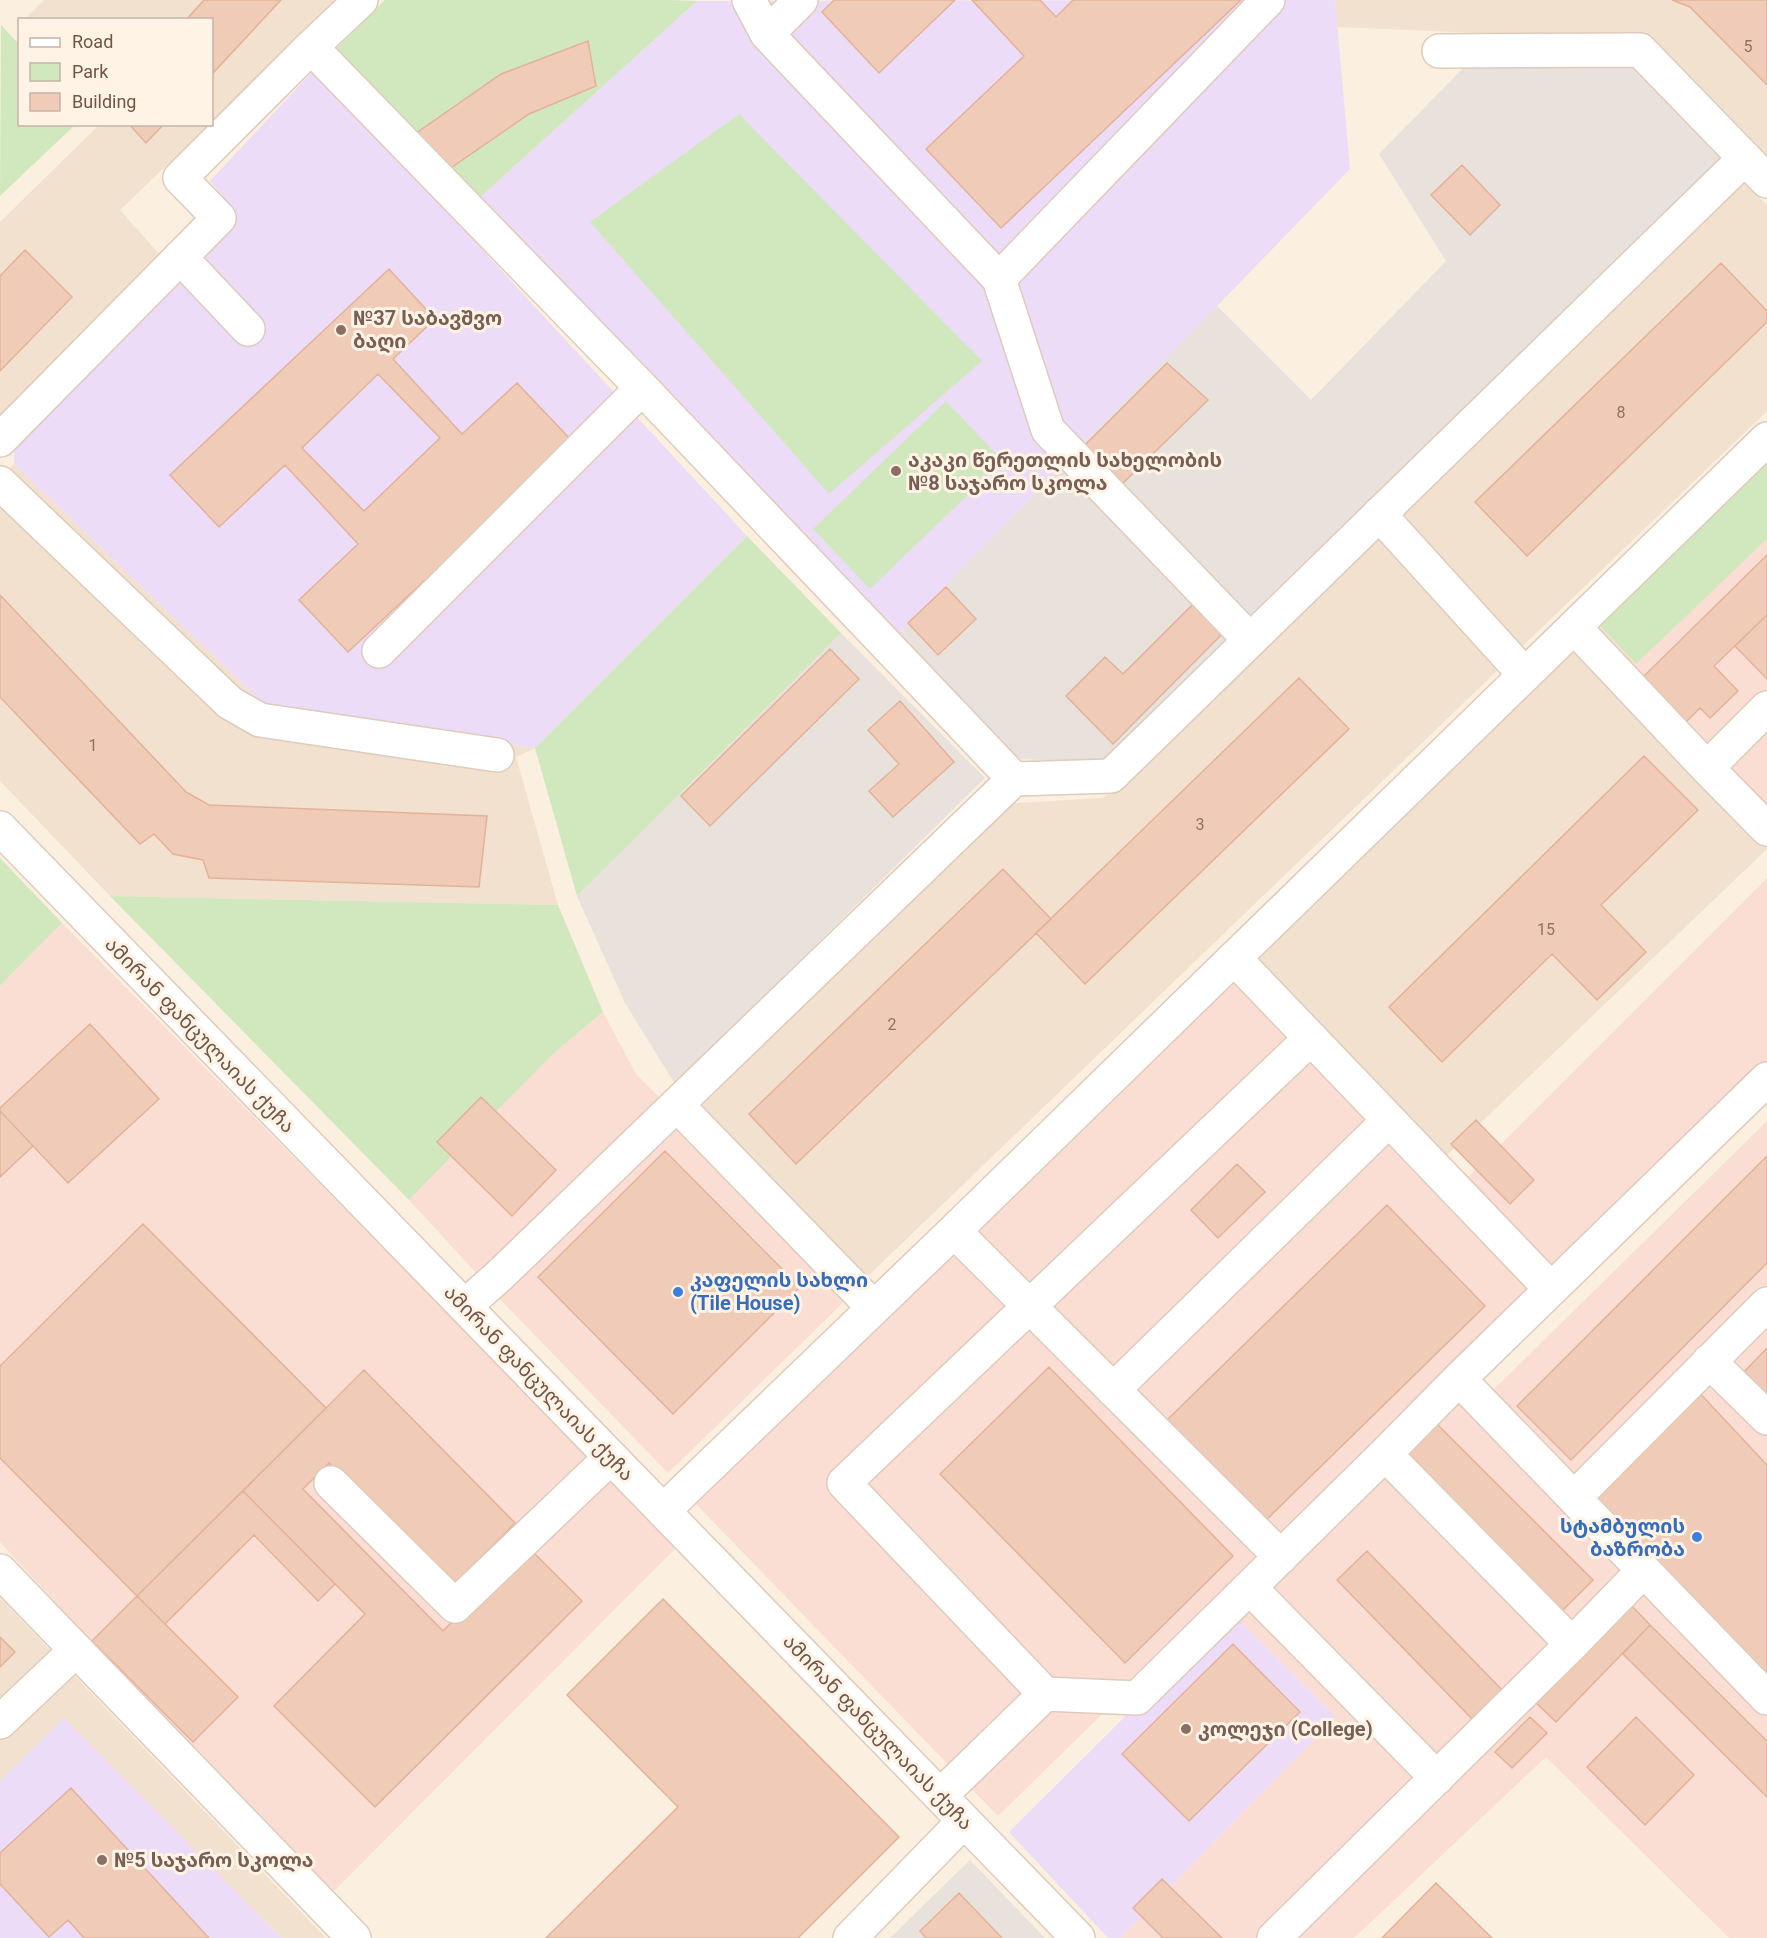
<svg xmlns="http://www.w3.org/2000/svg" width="1767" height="1938" font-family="Roboto,'Noto Sans Georgian',sans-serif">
  <rect width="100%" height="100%" fill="#fbefdf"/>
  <!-- residential -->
  <path fill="#f2e1ce" d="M44,0H339L212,122V20H24Z
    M1335,0H1767V160L1648,40L1337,27Z
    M99,125H209L120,210L160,255L0,418V222Z
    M1742,180L1767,205V411L867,1277L698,1101L1000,804L1103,798Z
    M14,464L267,707L535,748L516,757L558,905L110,896L0,781V477Z
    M1577,647L1767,846V849L1445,1157L1253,957Z
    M0,1598L326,1938H282L64,1719L0,1781Z"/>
  <!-- commercial -->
  <path fill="#fbded3" d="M1767,464V813L1588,632Z
    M1767,878V1065L998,1816L692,1500L1228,977L1446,1199Z
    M62,923L678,1546L327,1898L0,1542V986Z
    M603,1012L636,1074L661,1099L479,1276L409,1200L554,1053Z
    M676,1120L848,1298L668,1473L497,1296Z
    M1767,1121V1677L1486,1397Z
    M1462,1387L1767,1697V1938H1729L1546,1757L1354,1938H1121L1336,1717L1231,1611Z"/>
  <!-- industrial -->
  <path fill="#e9e1db" d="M1471,60L1637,65L1727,157L1114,763L1020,759L896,637L1217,306L1311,400L1446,261L1379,154Z
    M841,633L985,778L675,1084L625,1003L577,896Z
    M970,1860L1045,1938H890Z"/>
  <!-- education -->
  <path fill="#ecdcf7" d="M1335,0L1350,169L896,637L475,202L697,1Z
    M315,69L747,536L535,748L267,707L14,464V447L237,214L210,181Z
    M1231,1611L1336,1717L1121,1938H1108L1009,1832Z
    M64,1718L282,1938H0V1781Z"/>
  <!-- green -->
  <path fill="#d1e8bf" d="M385,0H667L697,1L475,202L333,52Z
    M1,25L19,44L20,124L75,125L0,196Z
    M739,114L982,361L829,494L590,222Z
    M946,401L1003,461L870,589L813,529Z
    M1767,464V539L1636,664L1599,625Z
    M747,536L841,633L577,896L535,748Z
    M0,858L62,923L0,986Z
    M110,896L558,905L603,1012L554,1053L409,1200Z"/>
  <!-- building -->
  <path fill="#f0ccb8" stroke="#e2b299" stroke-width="1.5" fill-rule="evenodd" d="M204,0H281L212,74V20H186Z
    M834,0H955L879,73L822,12Z
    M972,0H1040L1056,17L1073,0H1241L1001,228L926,149L1024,56Z
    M1672,0H1767V85L1690,7Z
    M588,41L596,86L529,114L442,174L415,134L501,74Z
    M129,124H164L146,143Z
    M1462,165L1500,205L1470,235L1431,195Z
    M25,250L72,297L0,371V276Z
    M1721,263L1767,311V322L1527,556L1475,502Z
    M389,269L435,319L393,359L462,434L517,383L573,442L348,652L299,600L358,544L285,465L219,527L170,475ZM378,374L440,438L364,511L302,448Z
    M1167,363L1208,400L1117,489L1078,452Z
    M1767,555V615L1714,666L1738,691L1710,718L1700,708L1680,728L1637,683Z
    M946,587L976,619L938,655L908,623Z
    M0,595L186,792L209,805L487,816L479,887L209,878L203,860L173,854L154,834L140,844L0,697Z
    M1202,595L1231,625L1113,744L1066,696L1105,657L1123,674Z
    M1767,615V679L1735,646Z
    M830,649L859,679L710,826L681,796Z
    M1299,678L1349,729L1085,984L1036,933Z
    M900,701L954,762L893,817L869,791L899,764L868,730Z
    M1644,756L1698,810L1601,905L1646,952L1597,1000L1552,954L1442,1062L1389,1007Z
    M1003,869L1051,919L796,1164L749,1114Z
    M90,1024L159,1099L68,1183L0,1111V1108Z
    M481,1097L556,1170L512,1216L437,1142Z
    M0,1111L33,1146L0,1177Z
    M1476,1120L1534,1180L1510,1204L1451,1144Z
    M665,1151L800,1287L673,1414L538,1277Z
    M1767,1156V1263L1571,1460L1517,1406Z
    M1237,1164L1265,1192L1218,1238L1191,1210Z
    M1387,1205L1485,1306L1263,1523L1165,1422Z
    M143,1224L326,1408L137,1596L0,1458V1366Z
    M1767,1348V1399L1742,1374Z
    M1049,1367L1233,1556L1125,1663L940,1474Z
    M364,1370L515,1523L452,1587L329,1463L303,1489L443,1631L527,1546L582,1601L375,1807L274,1706L365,1614L243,1491Z
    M1693,1386L1767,1465V1670L1759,1678L1583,1490Z
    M1435,1422L1593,1580L1555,1618L1398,1460Z
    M243,1491L335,1584L318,1601L254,1535L165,1624L137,1596Z
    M1367,1551L1505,1693L1475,1722L1337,1580Z
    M137,1596L238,1697L193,1742L92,1641Z
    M663,1599L899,1837L798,1938H546L678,1807L567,1695Z
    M1627,1601L1650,1625L1556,1722L1530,1697Z
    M1650,1625L1767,1741V1797L1623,1654Z
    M0,1637L15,1652L0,1667Z
    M1233,1644L1300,1712L1189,1821L1122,1754Z
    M1530,1717L1547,1733L1512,1768L1495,1752Z
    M1636,1717L1694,1775L1645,1825L1587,1767Z
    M71,1788L209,1938H84L68,1920L49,1937L0,1884V1853Z
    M1162,1879L1222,1938H1163L1133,1908Z
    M1436,1883L1492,1938H1382Z
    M959,1893L1002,1938H926L920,1931Z"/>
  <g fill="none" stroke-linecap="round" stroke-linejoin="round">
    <!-- minor casing -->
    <g stroke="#dfcbbc" stroke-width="36">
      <path id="minor" d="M749,0L767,34
        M801,0L767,34L999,279L1268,0
        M311,47L642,388L1014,779
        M1439,51L1640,50L1767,181
        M180,257L248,329
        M999,279L1048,430L1249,639
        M0,440L219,218L180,178L311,47L361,0
        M0,483L230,703L260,720L497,755
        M1379,514L1525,675
        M1574,627L1707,768L1767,829
        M379,651L642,388
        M1707,768L1767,708
        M0,828L1078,1938
        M1234,958L1551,1289
        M677,1105L874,1308
        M954,1231L1281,1557
        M465,1306L499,1276L1014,779L1111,776L1745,158
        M1709,1361L1767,1418
        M1459,1379L1767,1698
        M1113,1390L1389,1120
        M1385,1454L1572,1644
        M331,1483L455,1606L611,1457
        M1574,1498L1767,1304
        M663,1511L954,1231L1767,439
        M0,1571L354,1938
        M1250,1588L1437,1778
        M1045,1694L844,1483L1311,1038
        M0,1722L76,1650
        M940,1796L1045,1694L1137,1698L1385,1454L1459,1379L1767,1079
        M850,1938L964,1821
        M1274,1938L1572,1644L1643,1571"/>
    </g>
    <!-- minor -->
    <use href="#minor" stroke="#fff" stroke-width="33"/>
  </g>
  <!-- markers -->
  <g fill="#8d6e63" stroke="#fff3e5" stroke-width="2">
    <circle cx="341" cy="330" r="6"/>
    <circle cx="896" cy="471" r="6"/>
    <circle cx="1186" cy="1729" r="6"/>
    <circle cx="102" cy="1860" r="6"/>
  </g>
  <g fill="#3f7fe0" stroke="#fff3e5" stroke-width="2">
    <circle cx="678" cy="1292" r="6"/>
    <circle cx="1697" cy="1537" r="6"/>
  </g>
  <g text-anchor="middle" stroke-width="6" stroke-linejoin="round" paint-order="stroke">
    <!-- number labels -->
    <g font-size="16" fill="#907364">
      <text x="1748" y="52">5</text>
      <text x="1621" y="418">8</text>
      <text x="93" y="751">1</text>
      <text x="1200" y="830">3</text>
      <text x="1546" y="935">15</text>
      <text x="892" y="1030">2</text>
    </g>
    <!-- education labels -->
    <g font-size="20" font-weight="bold" fill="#785e54" stroke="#fff3e5" text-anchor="start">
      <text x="353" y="325">№37 საბავშვო<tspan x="353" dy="23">ბაღი</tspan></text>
      <text x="908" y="467">აკაკი წერეთლის სახელობის<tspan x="908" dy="23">№8 საჯარო სკოლა</tspan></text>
      <text x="1198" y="1736">კოლეჯი (College)</text>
      <text x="114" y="1867">№5 საჯარო სკოლა</text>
    </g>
    <!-- street labels -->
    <g font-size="20" fill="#705548" stroke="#fff3e5">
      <text transform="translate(200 1035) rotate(46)" y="7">ამირან ფანცულაიას ქუჩა</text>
      <text transform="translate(539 1383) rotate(46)" y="7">ამირან ფანცულაიას ქუჩა</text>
      <text transform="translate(878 1732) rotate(46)" y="7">ამირან ფანცულაიას ქუჩა</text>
    </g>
    <!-- shop labels -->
    <g font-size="20" font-weight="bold" fill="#366cbe" stroke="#fff3e5" text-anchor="start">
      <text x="690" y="1287">კაფელის სახლი<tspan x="690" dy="23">(Tile House)</tspan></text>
      <text x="1685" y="1533" text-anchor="end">სტამბულის<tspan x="1685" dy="23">ბაზრობა</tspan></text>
    </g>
  </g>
  <!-- legend -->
  <rect x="18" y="18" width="195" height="108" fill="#fff3e5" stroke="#c6b4a6" stroke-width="1.5"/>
  <rect x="30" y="38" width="30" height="9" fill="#ffffff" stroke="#c6b4a6" stroke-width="1.5"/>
  <text x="72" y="48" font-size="18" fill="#705548">Road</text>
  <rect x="30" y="63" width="30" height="18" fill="#d1e8bf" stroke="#c6b4a6" stroke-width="1.5"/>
  <text x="72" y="78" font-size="18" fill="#705548">Park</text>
  <rect x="30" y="93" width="30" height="18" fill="#f0ccb8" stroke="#c6b4a6" stroke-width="1.5"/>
  <text x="72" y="108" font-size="18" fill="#705548">Building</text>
</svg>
